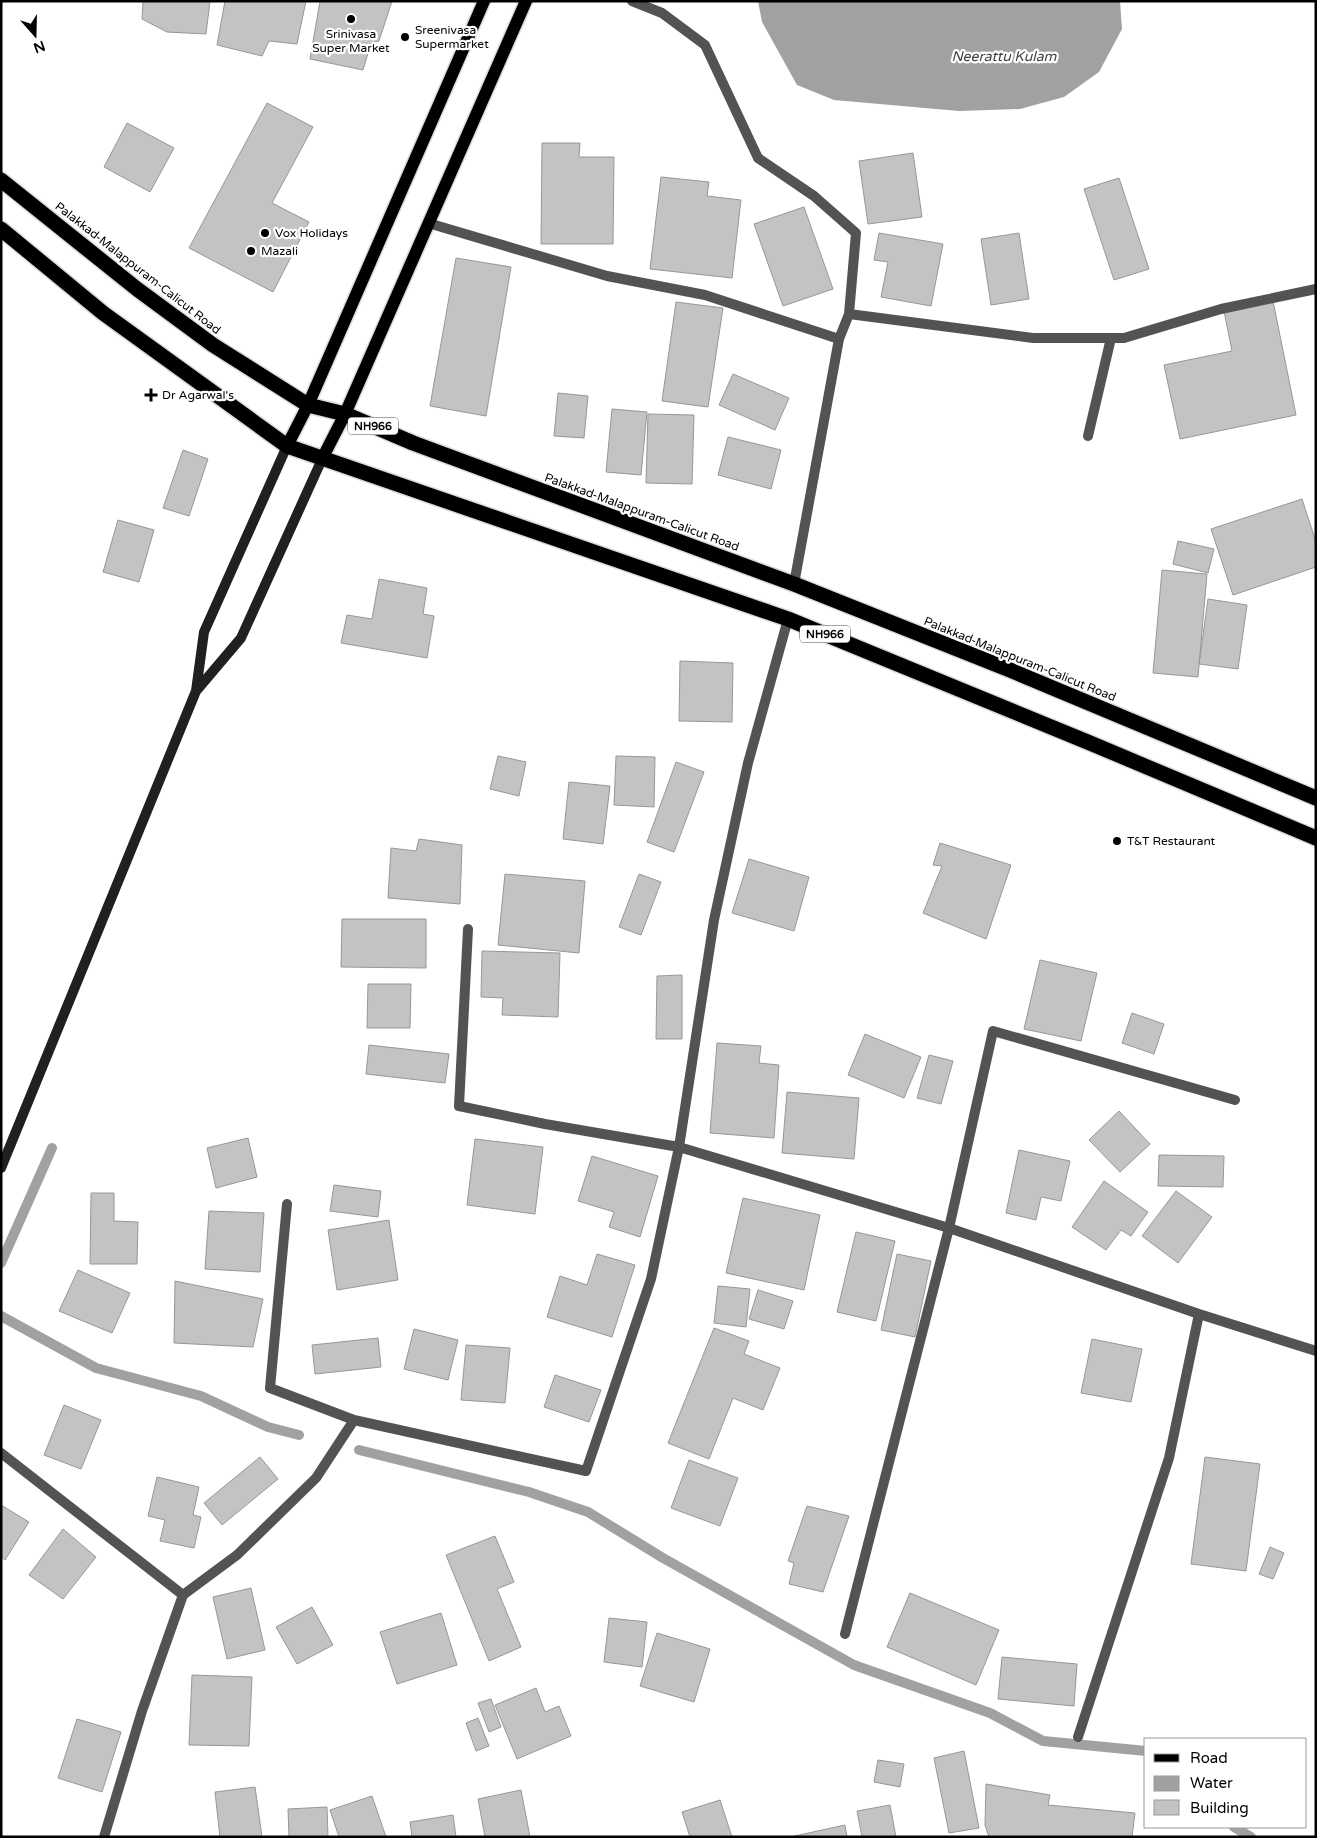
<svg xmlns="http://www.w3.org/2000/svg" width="1317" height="1838" font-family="'Varela Round',sans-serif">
  <rect width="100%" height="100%" fill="#fff"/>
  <!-- water -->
  <path fill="#a1a1a1" d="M758,1H1120L1122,29L1099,72L1064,97L1020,109L959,111L834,100L797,85L762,22Z"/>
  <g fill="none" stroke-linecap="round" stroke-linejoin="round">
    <!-- stream -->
    <path stroke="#a1a1a1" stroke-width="10" d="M1,1263L52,1148
      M1,1316L96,1368L201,1396L268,1427L299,1435
      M359,1450L529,1492L588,1512L663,1558L854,1665L990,1713L1043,1741L1146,1751
      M1234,1827L1251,1837"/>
  </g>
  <!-- building -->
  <path fill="#c3c3c3" stroke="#979797" d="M143,1H210L206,34L167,32L142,19Z
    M225,1H306L297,44L269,41L262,56L217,45Z
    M320,1H392L379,41L371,43L363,70L310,59Z
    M267,103L313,127L272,203L309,222L273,292L189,248Z
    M127,123L174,148L150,192L104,167Z
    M542,143H580L579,157H614L613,244H541Z
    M913,153L922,217L868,224L859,161Z
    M661,177L709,182L707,196L741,200L732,278L650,269Z
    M1119,178L1149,269L1114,280L1084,189Z
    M804,207L833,289L783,306L754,224Z
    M879,233L943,244L931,306L881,297L888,262L874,260Z
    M1019,233L1029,299L991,305L981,239Z
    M456,258L511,267L486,416L430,406Z
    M1273,301L1296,415L1180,439L1164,365L1232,351L1224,311Z
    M676,302L723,308L708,407L662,401Z
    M733,374L789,398L775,430L719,405Z
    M558,393L588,396L584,438L554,436Z
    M612,409L647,412L641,475L606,472Z
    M648,414L694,415L692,484L646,483Z
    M728,437L781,450L771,489L718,475Z
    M183,450L208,459L189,516L163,508Z
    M1302,499L1316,542V567L1233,595L1211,529Z
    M118,520L154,530L139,582L103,572Z
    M1178,541L1214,549L1208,573L1173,564Z
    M1162,570L1207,574L1198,677L1153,673Z
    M379,579L427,588L423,614L434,616L427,658L341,643L347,615L372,619Z
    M1208,599L1247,605L1238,669L1199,664Z
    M680,661L733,663L732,722L679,721Z
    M498,756L526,762L519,796L490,789Z
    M616,756L655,757L654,807L614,805Z
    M676,762L704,772L674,852L647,842Z
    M569,782L610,786L603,844L563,839Z
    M419,839L462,845L460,904L388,898L391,848L416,851Z
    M940,843L1011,865L986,939L923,913L942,866L933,865Z
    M749,859L809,877L794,931L732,913Z
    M505,874L585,881L579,953L498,945Z
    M639,874L661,882L641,935L619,927Z
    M342,919H426V968L341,967Z
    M482,951L560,953L558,1017L502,1015L503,998L481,997Z
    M1040,960L1097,973L1081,1041L1024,1029Z
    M682,975V1039H656L657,976Z
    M368,984H411L410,1028H367Z
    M1132,1013L1164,1024L1154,1054L1122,1043Z
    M865,1034L921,1057L904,1098L848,1075Z
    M717,1043L761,1046L759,1063L779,1065L774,1138L710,1133Z
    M369,1045L449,1054L445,1083L366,1074Z
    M929,1055L953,1061L941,1104L917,1098Z
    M787,1092L859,1098L854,1159L782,1153Z
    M1119,1111L1150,1144L1120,1172L1089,1140Z
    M248,1138L257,1177L216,1188L207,1148Z
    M475,1139L543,1147L535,1214L467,1205Z
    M1019,1150L1070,1161L1061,1201L1041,1197L1036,1220L1006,1213Z
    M1159,1155L1224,1156L1223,1187L1158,1186Z
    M592,1156L658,1176L640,1237L609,1227L614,1212L578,1201Z
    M1104,1181L1148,1212L1131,1236L1121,1230L1106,1250L1072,1227Z
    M334,1185L381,1191L378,1217L330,1211Z
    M1176,1191L1212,1217L1178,1263L1142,1236Z
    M91,1193H114V1221L138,1222L137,1264H90Z
    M743,1198L820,1215L804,1290L726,1273Z
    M209,1211L264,1213L260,1272L205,1269Z
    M389,1220L398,1280L337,1290L328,1230Z
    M856,1232L895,1241L876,1321L837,1312Z
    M597,1254L635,1265L612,1337L547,1317L560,1276L587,1285Z
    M897,1254L931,1261L915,1337L881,1330Z
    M78,1270L130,1293L112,1333L59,1311Z
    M175,1281L263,1299L253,1347L174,1343Z
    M718,1286L750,1289L746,1327L714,1323Z
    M758,1290L793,1301L784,1329L749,1319Z
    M714,1328L749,1341L744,1354L780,1368L763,1410L733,1398L709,1459L668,1443Z
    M414,1329L458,1340L448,1380L404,1369Z
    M378,1338L381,1367L315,1374L312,1345Z
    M1092,1339L1142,1349L1131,1402L1081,1393Z
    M466,1345L510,1348L505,1403L461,1400Z
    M555,1375L601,1390L589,1422L544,1407Z
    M64,1405L101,1420L81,1469L44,1455Z
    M260,1457L278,1479L222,1525L204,1503Z
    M1205,1457L1260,1464L1246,1571L1191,1564Z
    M689,1460L738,1478L720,1526L671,1508Z
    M157,1477L199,1487L193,1515L201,1517L194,1548L160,1541L165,1520L148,1516Z
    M1,1505L29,1522L5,1560L1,1557Z
    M807,1506L849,1516L823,1592L789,1584L794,1563L788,1561Z
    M63,1529L96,1557L63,1599L29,1575Z
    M495,1536L514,1582L497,1589L521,1647L489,1661L446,1555Z
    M1270,1547L1284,1553L1273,1579L1259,1574Z
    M251,1588L265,1650L227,1659L213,1597Z
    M910,1593L999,1630L976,1685L887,1647Z
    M312,1607L333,1645L297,1664L276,1627Z
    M441,1613L457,1665L397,1684L380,1632Z
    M609,1618L647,1622L642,1667L604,1662Z
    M657,1633L710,1649L694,1702L640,1686Z
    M1002,1657L1077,1664L1074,1706L998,1699Z
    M192,1675L252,1677L249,1746L189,1745Z
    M536,1688L545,1712L559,1706L571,1736L517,1759L495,1705Z
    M491,1699L501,1727L489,1732L478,1703Z
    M478,1718L489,1746L476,1751L466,1723Z
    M77,1719L121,1732L102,1792L58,1778Z
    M964,1751L979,1828L949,1833L934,1758Z
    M878,1760L904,1764L900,1787L874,1782Z
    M986,1784L1050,1795L1048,1805L1135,1813L1132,1837H989L985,1825Z
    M255,1787L262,1837H220L215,1792Z
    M521,1790L530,1837H485L478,1799Z
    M372,1796L386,1837H339L330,1810Z
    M720,1800L732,1837H690L682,1812Z
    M890,1805L896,1837H862L857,1811Z
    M327,1807L328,1837H289L288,1809Z
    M453,1815L456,1837H412L410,1822Z
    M845,1825L847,1837H790Z"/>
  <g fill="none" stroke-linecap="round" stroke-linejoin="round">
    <!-- primary casing -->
    <g stroke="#dbdbdb" stroke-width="15">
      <path id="primary" d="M287,446L308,405L484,1
        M323,457L345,414L526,1"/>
    </g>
    <!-- highway casing -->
    <g stroke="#dbdbdb" stroke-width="18">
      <path id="highway" d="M1,180L137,289L213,345L308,405L345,414L413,443L794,584L1010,670L1316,798
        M1,229L103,313L287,446L788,619L1090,743L1316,838"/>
    </g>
    <!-- street -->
    <path stroke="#535353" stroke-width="10" d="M632,1L662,13L705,45L758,158L814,196L856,233L849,314L839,339L794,584
      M428,223L607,276L705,295L839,339
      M849,314L1033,338H1124L1221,309L1316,289
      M1088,436L1111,338
      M468,929L459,1106L545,1124L679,1147L949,1228L993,1031L1235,1100
      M287,1204L270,1388L354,1420
      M1199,1314L1316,1351
      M1,1453L183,1595
      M845,1634L949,1228L1199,1314L1169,1458L1078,1737
      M104,1837L142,1711L183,1595L237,1555L316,1478L354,1420L586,1471L651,1279L679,1147L714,920L748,763L788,619"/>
    <!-- secondary -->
    <path stroke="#202020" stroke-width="10" d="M197,690L241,638L323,457
      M1,1168L196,691L204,632L287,446"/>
    <!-- primary -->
    <use href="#primary" stroke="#000" stroke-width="12"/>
    <!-- highway -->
    <use href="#highway" stroke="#000" stroke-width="15"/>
  </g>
  <!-- markers -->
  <g fill="#000" stroke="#fff" stroke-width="2">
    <circle cx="351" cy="19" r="5"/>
    <circle cx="405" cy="37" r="5"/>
    <circle cx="265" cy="233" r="5"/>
    <circle cx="251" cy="251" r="5"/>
    <path d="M148.5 387.5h5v5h5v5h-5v5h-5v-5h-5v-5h5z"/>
    <circle cx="1117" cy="841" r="5"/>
  </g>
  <g text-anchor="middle" stroke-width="4.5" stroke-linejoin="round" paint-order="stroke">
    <!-- shield labels -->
    <g fill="#fff" stroke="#4c4c4c" stroke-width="1">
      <rect x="348" y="417.5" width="50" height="17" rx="4"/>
      <rect x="800" y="625.5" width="50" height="17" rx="4"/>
    </g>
    <g font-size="11" font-weight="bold" fill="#000">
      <text x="373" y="430">NH966</text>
      <text x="825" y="638">NH966</text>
    </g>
    <!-- poi labels -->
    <g font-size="12" fill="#000" stroke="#fff" text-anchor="start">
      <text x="415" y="34">Sreenivasa<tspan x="415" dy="14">Supermarket</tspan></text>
      <text x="351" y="38" text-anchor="middle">Srinivasa<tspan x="351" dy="14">Super Market</tspan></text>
      <text x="275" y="237">Vox Holidays</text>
      <text x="261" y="255">Mazali</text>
      <text x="162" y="399">Dr Agarwal's</text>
      <text x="1127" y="845">T&amp;T Restaurant</text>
    </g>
    <!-- street labels -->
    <g font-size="12" fill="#000" stroke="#fff">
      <text transform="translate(138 268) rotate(38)" y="4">Palakkad-Malappuram-Calicut Road</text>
      <text transform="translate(642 512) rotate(20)" y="4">Palakkad-Malappuram-Calicut Road</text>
      <text transform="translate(1020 659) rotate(22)" y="4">Palakkad-Malappuram-Calicut Road</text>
    </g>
    <!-- water labels -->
    <g font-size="14" font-style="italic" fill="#424242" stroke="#fff">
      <text x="1004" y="61">Neerattu Kulam</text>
    </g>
  </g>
  <!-- border -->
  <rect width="1317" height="1838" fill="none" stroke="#000000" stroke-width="5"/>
  <!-- legend -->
  <rect x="1144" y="1738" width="162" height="90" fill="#ffffff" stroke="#999999"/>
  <rect x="1154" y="1754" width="25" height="8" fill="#000000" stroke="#999999"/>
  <text x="1190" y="1763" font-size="15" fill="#000000">Road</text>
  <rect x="1154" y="1776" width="25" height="15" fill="#a1a1a1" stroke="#999999"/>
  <text x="1190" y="1788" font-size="15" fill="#000000">Water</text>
  <rect x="1154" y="1800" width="25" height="15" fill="#c3c3c3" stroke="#999999"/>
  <text x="1190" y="1813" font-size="15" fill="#000000">Building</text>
  <!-- north arrow -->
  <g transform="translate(35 35) rotate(160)" stroke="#ffffff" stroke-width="4" paint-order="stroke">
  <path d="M0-4L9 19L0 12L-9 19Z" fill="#000000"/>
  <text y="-8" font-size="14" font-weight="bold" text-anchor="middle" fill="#000000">N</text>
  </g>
</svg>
